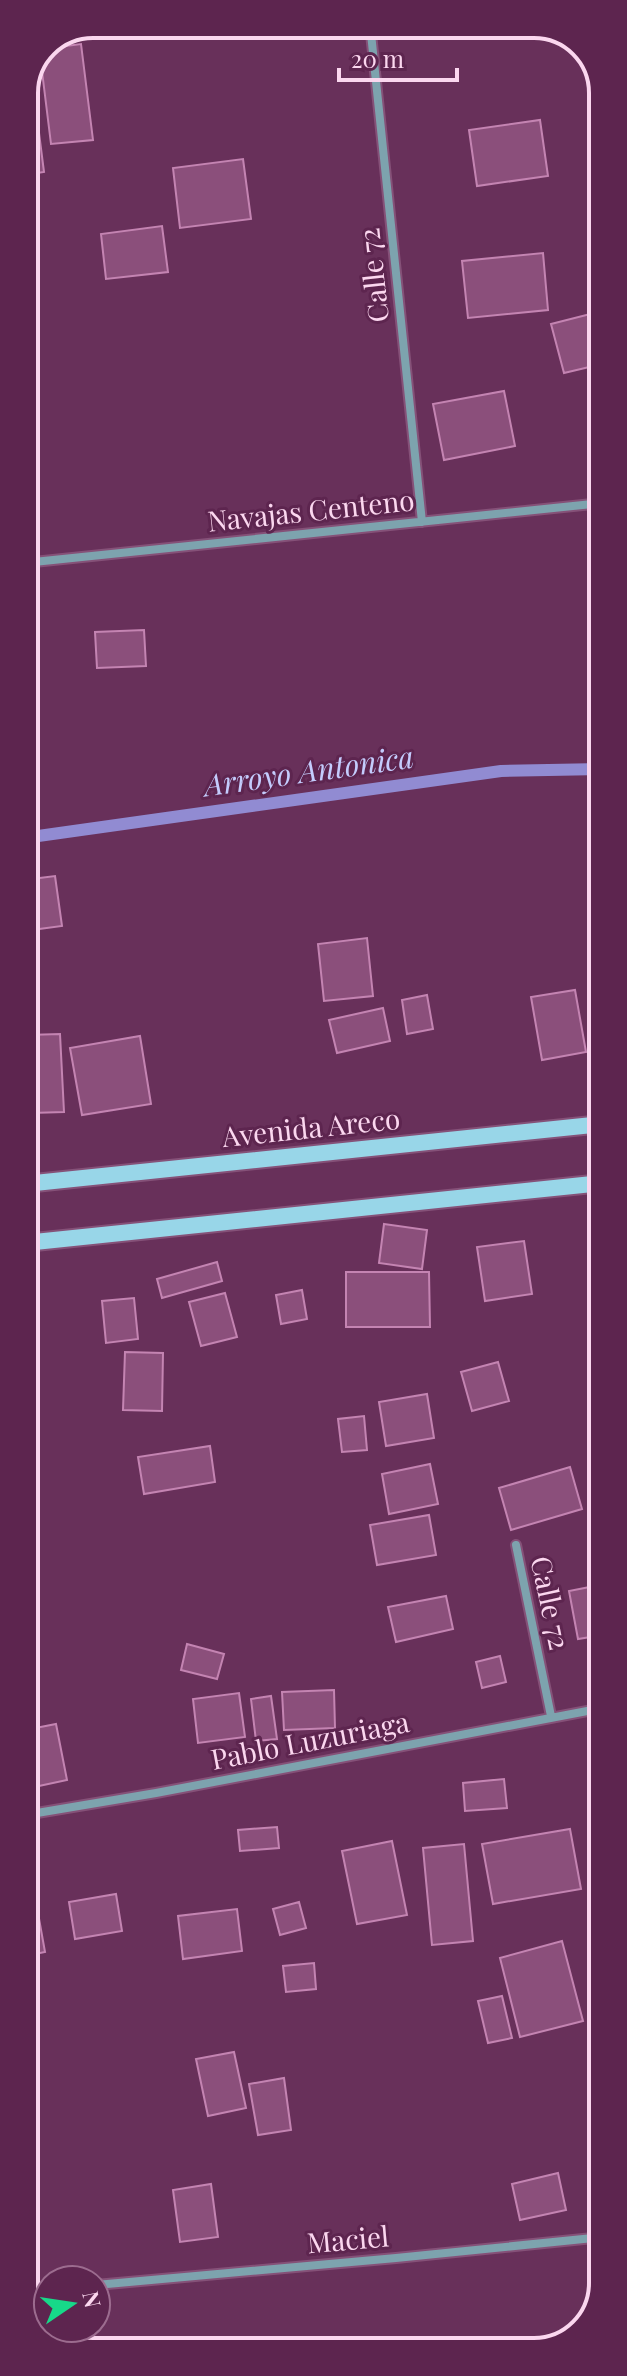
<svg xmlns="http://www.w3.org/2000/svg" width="627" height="2376" font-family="'Playfair Display',serif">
  <rect width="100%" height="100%" fill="#68305a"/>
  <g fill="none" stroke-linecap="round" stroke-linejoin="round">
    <!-- stream -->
    <path stroke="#918bd2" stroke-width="12" d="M24,838L501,771L602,769"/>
  </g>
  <!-- building -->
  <path fill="#8b4f7b" stroke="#c484b2" stroke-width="2" d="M81,44L93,140L51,144L40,55L43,49Z
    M34,94L44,172L24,175V95Z
    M540,120L548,176L477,186L469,130Z
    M243,159L251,219L180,228L173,168Z
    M162,226L168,272L106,279L101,234Z
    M543,253L548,310L468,318L462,261Z
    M602,311V364L564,373L551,324Z
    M504,391L515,446L444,460L433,404Z
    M144,630L146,666L97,668L95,632Z
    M55,876L62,926L24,931V880Z
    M367,938L373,996L324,1001L318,944Z
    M575,990L586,1052L542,1060L531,997Z
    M427,995L433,1029L407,1034L402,1000Z
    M383,1008L390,1041L337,1053L329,1020Z
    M60,1034L64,1112L31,1113L27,1035Z
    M140,1036L151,1104L82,1115L70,1048Z
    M384,1224L427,1230L422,1269L379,1263Z
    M524,1241L532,1294L485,1301L477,1247Z
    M217,1262L222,1281L162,1298L157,1279Z
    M346,1272H429L430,1327H346Z
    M302,1290L307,1319L281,1324L276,1295Z
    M225,1293L237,1337L201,1346L189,1302Z
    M134,1298L138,1339L106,1343L102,1301Z
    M125,1352L163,1353L162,1411L123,1410Z
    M498,1362L509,1401L472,1411L461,1372Z
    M427,1394L434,1438L386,1446L379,1402Z
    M364,1416L367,1450L342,1452L338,1419Z
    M210,1446L215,1482L144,1494L138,1457Z
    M430,1464L438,1504L389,1514L382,1474Z
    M570,1467L582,1509L511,1530L499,1488Z
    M429,1515L436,1555L377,1565L370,1525Z
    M600,1585L603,1600V1635L578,1639L569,1591Z
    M446,1596L453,1629L396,1642L388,1607Z
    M187,1644L224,1654L217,1679L181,1670Z
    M500,1656L506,1682L482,1688L476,1662Z
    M334,1690L335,1728L284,1730L282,1692Z
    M239,1693L245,1737L198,1743L193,1699Z
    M271,1696L277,1739L256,1741L251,1699Z
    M56,1724L67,1780L25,1789V1730Z
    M504,1779L507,1808L465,1811L463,1783Z
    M277,1827L279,1848L240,1851L238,1830Z
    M570,1829L581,1889L493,1904L482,1844Z
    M392,1841L407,1915L357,1924L342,1851Z
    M464,1844L473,1941L432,1945L423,1848Z
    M25,1857L33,1890L25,1891Z
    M116,1894L122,1931L75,1939L69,1902Z
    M299,1902L306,1928L280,1935L273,1909Z
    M237,1909L242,1951L183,1959L178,1916Z
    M38,1913L45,1952L25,1956V1916Z
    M562,1941L583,2021L520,2037L500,1958Z
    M314,1963L316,1989L286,1992L283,1966Z
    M502,1996L512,2038L488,2043L478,2001Z
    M234,2052L246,2108L208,2116L196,2059Z
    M284,2078L291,2130L258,2135L249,2084Z
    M558,2173L566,2210L520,2220L512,2184Z
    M211,2184L218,2237L180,2242L173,2190Z"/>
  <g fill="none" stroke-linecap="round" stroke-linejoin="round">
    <!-- street casing -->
    <g stroke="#855178" stroke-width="12">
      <path id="street" d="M370,24L422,522
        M24,563L602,503
        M516,1545L551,1716
        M25,1815L156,1793L603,1708
        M96,2285L396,2258L603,2237
        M25,2291L48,2289"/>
    </g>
    <!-- secondary casing -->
    <g stroke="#855178" stroke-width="20">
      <path id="secondary" d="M25,1184L602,1124
        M25,1243L602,1183"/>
    </g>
    <!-- street -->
    <use href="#street" stroke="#7da3ae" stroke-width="8"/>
    <!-- secondary -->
    <use href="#secondary" stroke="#98d6e8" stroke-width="16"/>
  </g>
  <g text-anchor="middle" stroke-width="6" stroke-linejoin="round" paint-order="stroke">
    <!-- street labels -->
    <g font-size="28" fill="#fbd7ef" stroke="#5d254f">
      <text transform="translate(374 275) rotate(-96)" y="10">Calle 72</text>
      <text transform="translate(311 511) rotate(-6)" y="10">Navajas Centeno</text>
      <text transform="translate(311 1128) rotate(-6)" y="10">Avenida Areco</text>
      <text transform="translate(550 1603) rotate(78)" y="10">Calle 72</text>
      <text transform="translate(310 1741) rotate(-11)" y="10">Pablo Luzuriaga</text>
      <text transform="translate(348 2240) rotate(-5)" y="10">Maciel</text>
    </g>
    <!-- water labels -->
    <g font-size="30" font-style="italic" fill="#c4ccfd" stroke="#5d254f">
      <text transform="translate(309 772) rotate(-8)" y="10">Arroyo Antonica</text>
    </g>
  </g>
  <!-- crop -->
  <path d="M0 0H627V2376H0ZM93 38H534A55 55 0 0 1 589 93V2283A55 55 0 0 1 534 2338H93A55 55 0 0 1 38 2283V93A55 55 0 0 1 93 38Z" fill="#5d254f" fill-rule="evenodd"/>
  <path fill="none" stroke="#fbd7ef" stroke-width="4" d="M93 38H534A55 55 0 0 1 589 93V2283A55 55 0 0 1 534 2338H93A55 55 0 0 1 38 2283V93A55 55 0 0 1 93 38Z"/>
  <!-- north arrow -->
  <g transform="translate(72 2304) rotate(77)"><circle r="38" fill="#5d254f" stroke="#9c6c8f" stroke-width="2"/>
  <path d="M0-6L14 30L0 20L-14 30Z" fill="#17d989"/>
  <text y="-12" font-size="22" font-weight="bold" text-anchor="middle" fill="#fbd7ef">N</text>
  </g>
  <!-- scale -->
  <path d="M339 68v12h118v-12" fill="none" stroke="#fbd7ef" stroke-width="4"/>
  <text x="351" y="68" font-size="24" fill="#fbd7ef" stroke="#5d254f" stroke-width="6" paint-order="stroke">20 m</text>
</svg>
